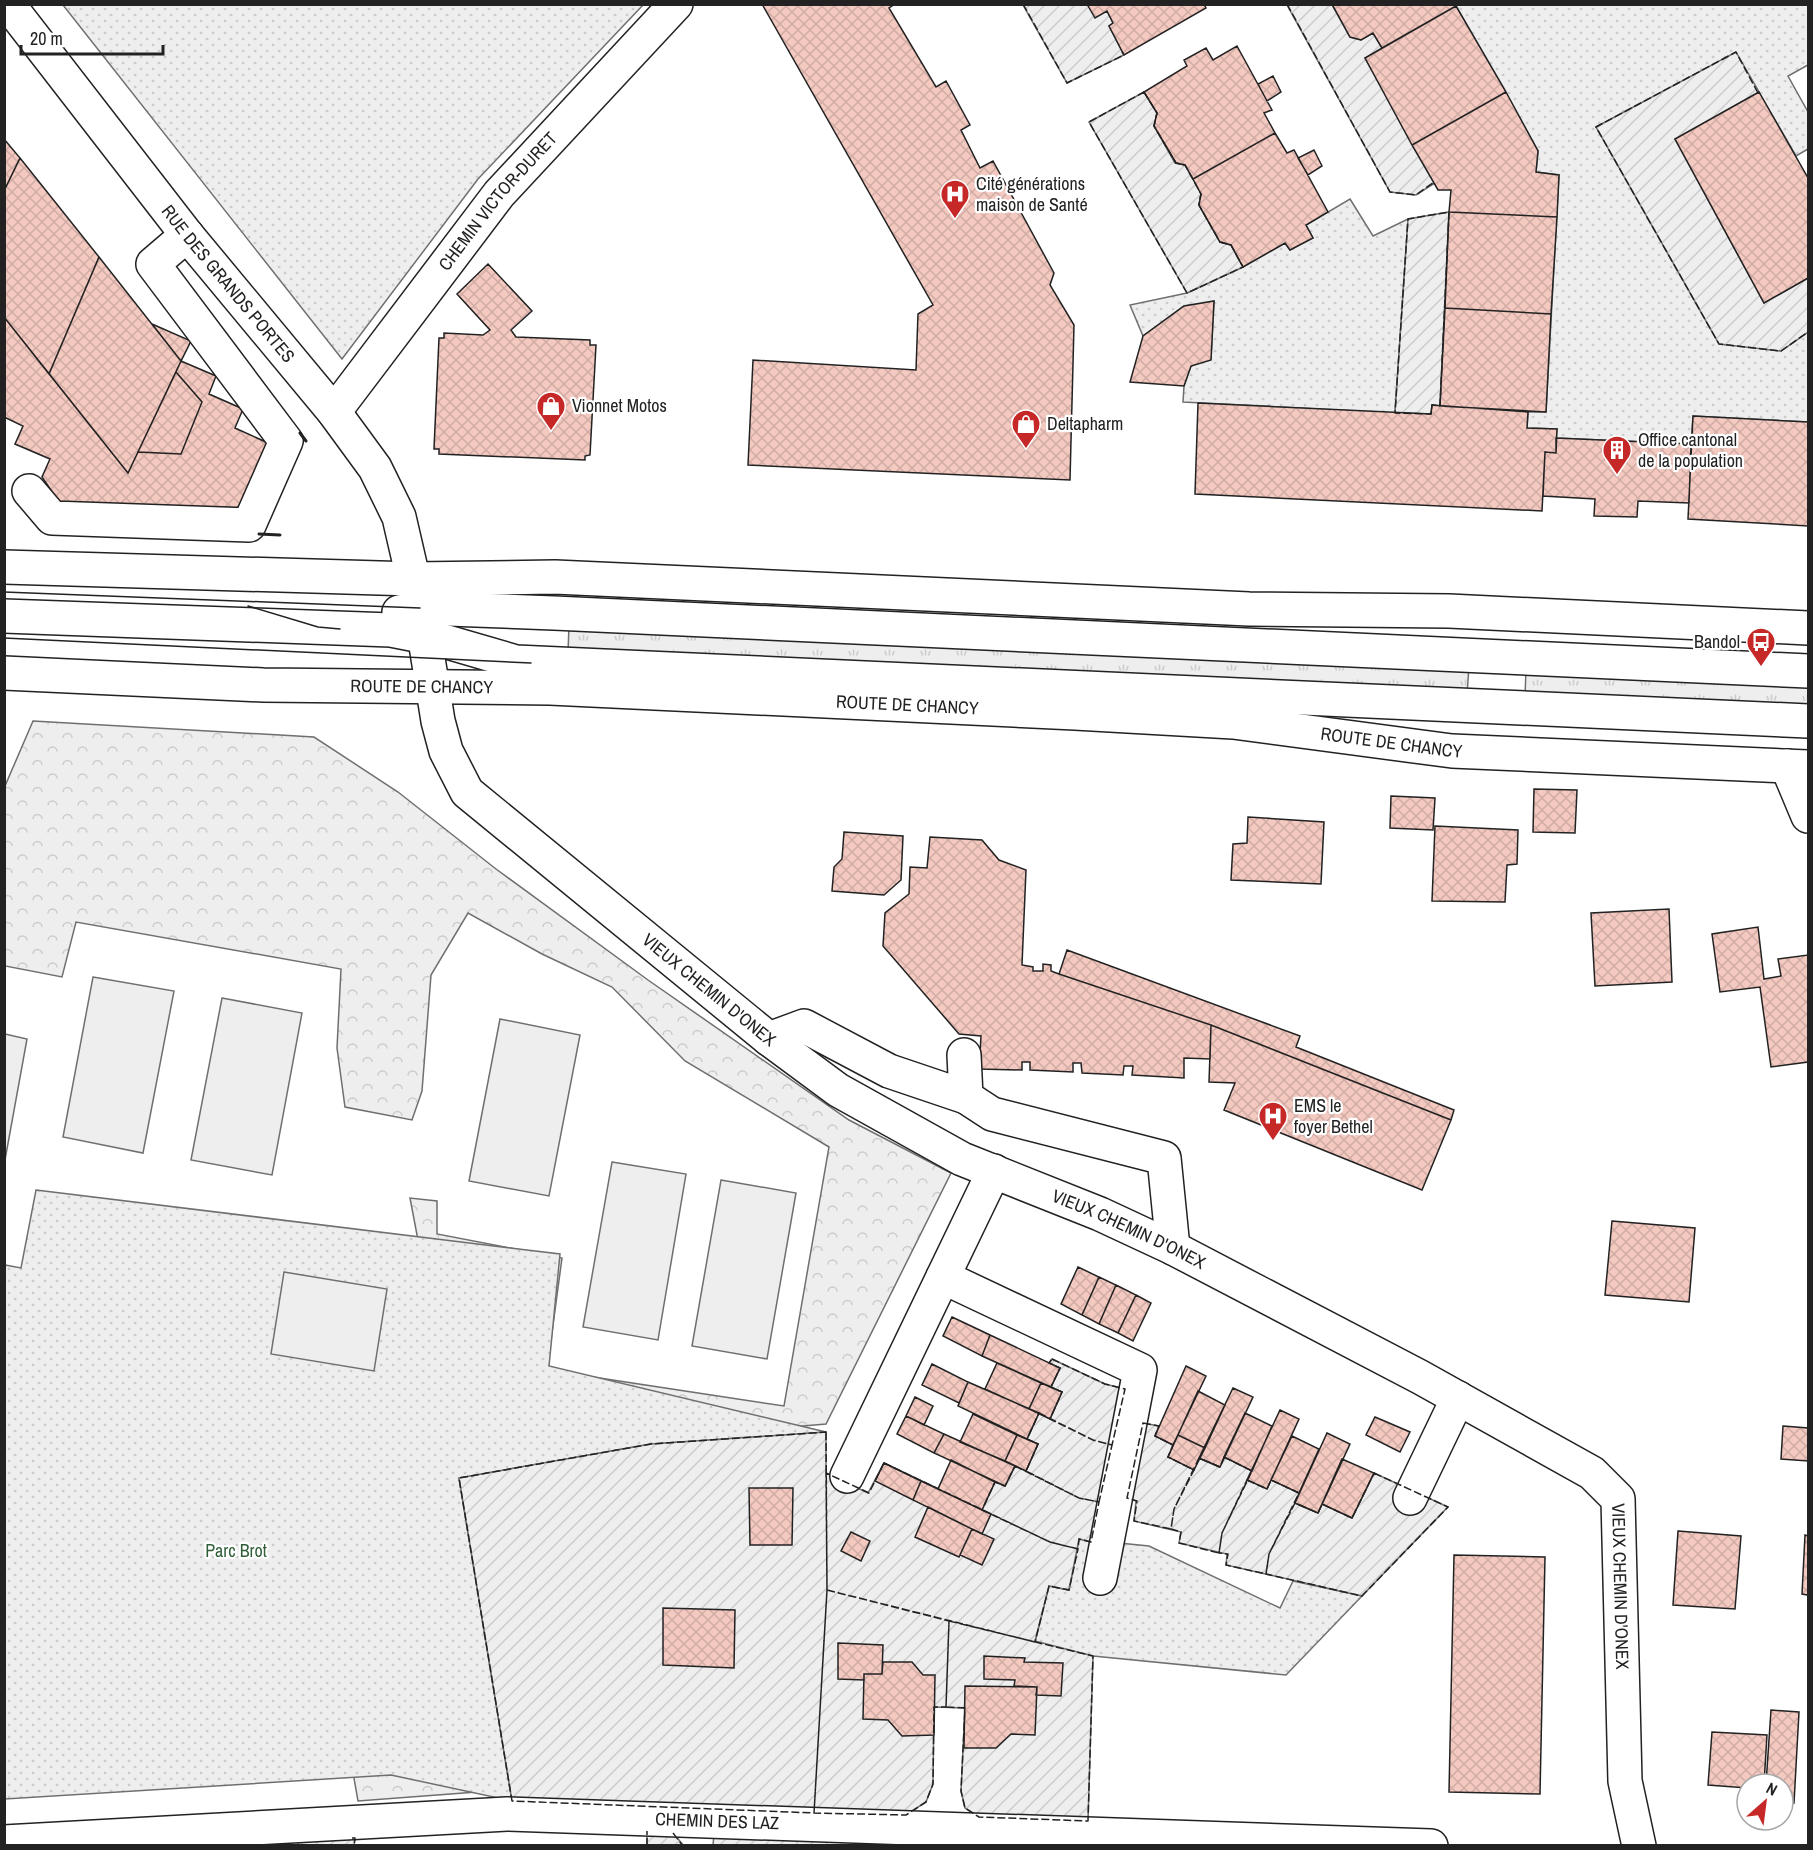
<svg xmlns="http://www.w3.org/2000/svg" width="1813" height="1850" font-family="'Archivo Narrow',sans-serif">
  <defs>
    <pattern id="grass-tufts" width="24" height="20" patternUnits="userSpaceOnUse" patternTransform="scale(1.5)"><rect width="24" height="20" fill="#eee"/><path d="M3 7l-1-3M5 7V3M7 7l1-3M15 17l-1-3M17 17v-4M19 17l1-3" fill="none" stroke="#ccc"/></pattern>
    <pattern id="forest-crowns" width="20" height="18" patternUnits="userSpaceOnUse" patternTransform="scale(1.5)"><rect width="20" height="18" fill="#eee"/><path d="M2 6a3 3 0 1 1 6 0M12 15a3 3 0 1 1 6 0" fill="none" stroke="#ccc"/></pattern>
    <pattern id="park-dots" width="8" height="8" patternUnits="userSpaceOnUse" patternTransform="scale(1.5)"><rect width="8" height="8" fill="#eee"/><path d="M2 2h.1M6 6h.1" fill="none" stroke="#ccc" stroke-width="1.8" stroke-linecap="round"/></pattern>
    <pattern id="garden-furrows" width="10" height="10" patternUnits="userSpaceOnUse" patternTransform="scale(1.5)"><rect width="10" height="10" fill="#eee"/><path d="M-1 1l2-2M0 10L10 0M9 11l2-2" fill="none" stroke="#ccc"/></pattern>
    <pattern id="building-cross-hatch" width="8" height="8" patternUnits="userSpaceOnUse" patternTransform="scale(1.5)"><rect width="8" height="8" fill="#f3c9c0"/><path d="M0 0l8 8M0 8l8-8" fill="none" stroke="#d0aca5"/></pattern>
  </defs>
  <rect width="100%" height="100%" fill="#fff"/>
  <!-- grass -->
  <path fill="url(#grass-tufts)" stroke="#6f6f6f" stroke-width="1.5" d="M569,624L1469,666L1467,695L568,654Z
    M1526,668L1808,681V711L1525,698Z"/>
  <!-- forest -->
  <path fill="url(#forest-crowns)" stroke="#6f6f6f" stroke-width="1.5" d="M33,721L314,737L398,792L496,869L648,980L849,1120L951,1173L826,1424L721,1433L453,1473L503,1790L358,1801L326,1619L421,1256L410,1198L437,1201V1234L562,1258L547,1370L784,1406L829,1147L685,1061L612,987L542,954L468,913L431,975L422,1091L412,1120L345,1107L337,1048L341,969L76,922L62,977L5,966V786Z"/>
  <!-- park -->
  <path fill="url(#park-dots)" stroke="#6f6f6f" stroke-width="1.5" d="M1459,4L1808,5V65L1788,76L1808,112V149L1796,156L1736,53L1596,127L1781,351L1808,332V422L1693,416L1691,444L1556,438L1557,429L1527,428L1528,412H1546L1559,175L1536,172L1538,151L1456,6Z
    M63,5H643L478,179L342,359Z
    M1350,199L1373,236L1408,219L1395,413L1183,402L1184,386L1191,366L1211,359L1214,302L1184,306L1143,336L1130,305L1187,293L1243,267L1285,243L1290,250L1313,238L1306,225Z
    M36,1190L560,1254L549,1366L826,1432L651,1444L459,1478L512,1801L391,1775L5,1799V1265L21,1268Z
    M1079,1539L1149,1546L1280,1608L1293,1581L1362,1596L1286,1675L1093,1656L1035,1642L1049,1586L1069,1590Z"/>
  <!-- garden -->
  <path fill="url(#garden-furrows)" stroke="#6f6f6f" stroke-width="1.5" d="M1023,5H1087L1107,11L1113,23L1109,26L1124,55L1067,83Z
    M1287,5H1332L1350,37L1361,40L1373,33L1382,48L1365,58L1435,183L1416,195L1390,192Z
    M1736,52L1759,92L1675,139L1764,303L1808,278V332L1781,351L1719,344L1596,127Z
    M1144,92L1157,113L1154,126L1175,163L1185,165L1201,193L1199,205L1220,242L1231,245L1243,267L1187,293L1089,122Z
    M1449,212L1440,406L1432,405L1431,414L1395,413L1408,219Z
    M1052,1359L1105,1384L1125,1389L1091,1542L1079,1539L1069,1590L1049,1586L1035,1641L1093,1656L1088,1821L979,1817L965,1808L961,1791L965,1708L934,1707L933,1784L926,1802L906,1815L512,1801L459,1478L651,1444L826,1432V1473L868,1493L884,1463L981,1509L995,1482L1005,1486L1015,1466L1026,1471L1038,1444L1027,1439L1039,1413L1050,1419L1062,1392L1051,1387L1060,1368L1049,1363Z
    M1143,1423L1159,1426L1155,1436L1173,1445L1168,1457L1199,1458L1219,1467L1224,1457L1299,1493L1295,1503L1318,1513L1322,1504L1352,1518L1374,1473L1448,1507L1362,1596L1226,1565L1227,1554L1179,1543L1181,1532L1134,1521L1136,1501L1127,1498Z
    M647,1830H671L683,1845L647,1846Z
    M714,1833L1066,1846H713Z
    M355,1838L354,1845L298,1846V1840Z"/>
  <!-- pitch -->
  <path fill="#eee" stroke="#6f6f6f" stroke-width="1.5" d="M93,977L174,991L143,1153L63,1137Z
    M222,998L302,1013L272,1175L191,1160Z
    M500,1019L580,1035L549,1196L469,1181Z
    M5,1034L27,1039L5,1160L4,1034Z
    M612,1162L686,1174L658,1340L583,1327Z
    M721,1180L796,1193L767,1359L692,1346Z
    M284,1272L387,1289L374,1371L271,1354Z"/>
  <!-- building -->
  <path fill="url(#building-cross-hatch)" stroke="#222" stroke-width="1.5" d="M762,4H895L889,8L936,87L946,81L970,125L961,130L980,168L993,161L1054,273L1050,285L1074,325L1070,480L748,465L753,360L916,370L918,314L933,305Z
    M1087,4H1204L1206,8L1124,55L1109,26L1113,23L1107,11L1095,18Z
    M1332,4H1455L1456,6L1382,48L1373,33L1361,40L1350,37Z
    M1456,6L1506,92L1412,145L1365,58Z
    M1237,46L1272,110L1264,113L1275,133L1193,179L1185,165L1176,163L1154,126L1157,113L1144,92L1187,66L1184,60L1206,48L1213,60Z
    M1273,76L1281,92L1267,101L1258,84Z
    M1506,92L1538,151L1536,172L1559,175L1557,217L1449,212L1451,190H1438L1412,145Z
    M1759,92L1808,178V278L1764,303L1675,139Z
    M1275,133L1287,153L1294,150L1328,212L1306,225L1313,238L1290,250L1285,243L1243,267L1231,245L1220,242L1199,205L1201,194L1193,179Z
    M4,139L20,158L4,191Z
    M1314,150L1322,166L1308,175L1298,158Z
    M20,158L99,257L49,374L4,317V191Z
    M1449,212L1557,217L1551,314L1445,308Z
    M99,257L181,361L128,473L49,374Z
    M488,264L532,311L511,330L516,337L590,340V345H596L590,455L585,456V460L439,454V449H434L439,338H444V333L483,335L490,330L457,294Z
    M1214,301L1211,360L1191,366L1184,386L1130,382L1143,336L1184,306Z
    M1445,308L1551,314L1546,412L1440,406Z
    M4,317L128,473L138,452L181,454L202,402L176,372L181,361L216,376L209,394L243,409L235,428L268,443L240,508L59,502L42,477L50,459L15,444L23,426L4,417Z
    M152,324L191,341L181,361Z
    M176,372L202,402L181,454L138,452Z
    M1198,403L1431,414L1432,405L1528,412L1527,428L1557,429L1556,453L1545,452L1542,511L1195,494Z
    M1693,416L1808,422V526L1688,519Z
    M1556,438L1691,444L1689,503L1638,501L1637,517L1594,516L1595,499L1543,496L1545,452L1556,453Z
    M1534,789L1577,790L1575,833L1533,832Z
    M1391,796L1435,798L1433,830L1390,828Z
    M1248,817L1324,822L1321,884L1231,880L1233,844L1247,843Z
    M1435,826L1518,830L1517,864L1507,865L1505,902L1432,901Z
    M844,832L903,836L901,880L884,895L832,891L834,867L842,859Z
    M930,837L982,840L999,860L1026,870L1022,965L1033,967V971H1043V964L1051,965V971L1059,974L1211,1025L1210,1059L1184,1058V1078L1132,1075L1133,1066H1124L1123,1075L1082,1073L1081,1063H1073V1072L1030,1070V1062H1022V1070L979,1069L981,1036L959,1034L883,946L885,913L909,894L910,867L927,868Z
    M1669,909L1672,982L1595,986L1591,913Z
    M1758,927L1764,979L1781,976L1778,959L1808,955V1062L1771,1067L1760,987L1720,992L1712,934Z
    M1067,950L1300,1036L1296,1047L1454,1110L1451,1120L1211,1025L1059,974Z
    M1211,1025L1451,1120L1422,1190L1224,1110L1235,1083L1209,1082Z
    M1612,1221L1695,1228L1689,1302L1605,1295Z
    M1078,1267L1099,1277L1082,1315L1061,1304Z
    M1099,1277L1116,1285L1099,1324L1082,1315Z
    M1116,1285L1136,1295L1118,1333L1099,1324Z
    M1136,1295L1151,1303L1133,1341L1118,1333Z
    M952,1317L990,1335L982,1356L943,1336Z
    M990,1335L1060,1368L1051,1387L982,1356Z
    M997,1363L1041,1383L1029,1409L985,1389Z
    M932,1364L968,1382L959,1403L922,1385Z
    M1186,1366L1206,1376L1173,1445L1155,1436Z
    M968,1382L1039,1413L1027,1439L958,1406Z
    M1041,1383L1062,1392L1050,1419L1029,1409Z
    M1233,1388L1253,1397L1220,1467L1199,1458Z
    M1198,1391L1225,1405L1205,1448L1178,1435Z
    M915,1397L933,1406L924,1425L906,1416Z
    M1280,1410L1299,1419L1267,1489L1247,1480Z
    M1245,1413L1272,1426L1252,1471L1224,1457Z
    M973,1414L1017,1435L1005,1461L960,1442Z
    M906,1416L944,1434L934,1453L897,1434Z
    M1375,1417L1410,1432L1400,1452L1366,1435Z
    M1783,1426L1808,1428V1461L1781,1459Z
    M1327,1433L1350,1444L1318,1513L1295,1503Z
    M944,1434L1015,1466L1005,1486L934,1453Z
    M1017,1435L1038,1444L1026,1471L1005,1461Z
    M1178,1435L1205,1448L1194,1470L1168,1457Z
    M1292,1436L1319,1449L1299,1493L1271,1480Z
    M1342,1459L1374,1473L1352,1518L1322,1504Z
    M951,1460L995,1482L982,1510L938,1489Z
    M884,1463L921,1481L913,1500L875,1481Z
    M921,1481L991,1514L982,1534L913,1500Z
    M749,1488H793L792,1545H750Z
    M928,1507L972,1529L959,1557L915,1537Z
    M972,1529L994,1539L982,1565L960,1555Z
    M1678,1531L1741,1536L1735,1609L1673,1605Z
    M851,1532L870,1541L861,1561L841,1551Z
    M1805,1535L1808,1536V1595L1802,1594Z
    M1454,1555L1545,1557L1540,1794L1449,1792Z
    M663,1608L735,1610L734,1668L663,1665Z
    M838,1643L883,1645L882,1674H864V1680L838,1679Z
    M984,1656L1025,1658L1024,1662L1063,1663L1061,1696L1036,1695L1037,1687L1014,1686L1015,1680L984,1679Z
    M883,1662H912L923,1675H935L934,1735L902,1736L888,1720L863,1719L864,1674H882Z
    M965,1686L1037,1687L1035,1735L1011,1734L996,1748H964Z
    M1771,1710L1799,1712L1794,1803L1783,1802V1784H1766Z
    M1712,1732L1767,1735L1764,1784H1747V1788L1708,1785Z"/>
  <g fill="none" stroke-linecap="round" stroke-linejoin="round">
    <!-- minor casing -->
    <g stroke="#222" stroke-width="36">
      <g id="minor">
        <path id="s1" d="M8,4L187,235L334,412L375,468L399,517L420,608L438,721L446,751L467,792L769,1039L838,1090L962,1159L1100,1214L1173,1248L1420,1377L1592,1473L1618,1499L1625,1781L1639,1846"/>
        <path id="s2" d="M334,412L499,194L676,4"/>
        <path d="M29,491L52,518L249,525L286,441L153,264L187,235"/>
        <path d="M399,612L420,608L554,613L1808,671"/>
        <path d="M4,616L391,630L437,639L516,662L1808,721"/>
        <path d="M1787,766L1808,816"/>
        <path d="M769,1039L804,1026L889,1071L966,1097"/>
        <path d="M964,1055L966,1097L992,1114L1164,1158L1173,1248"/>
        <path d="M943,1277L1140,1370L1100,1578"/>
        <path d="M847,1476L994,1171"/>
        <path d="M1410,1498L1458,1398"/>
        <path id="s3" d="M4,1842L507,1814L1431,1846"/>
      </g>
    </g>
    <!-- major casing -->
    <g stroke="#222" stroke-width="36">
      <g id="major">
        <path d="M4,567L413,579L555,577L1249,609L1449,611L1808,628"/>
        <path id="s4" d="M4,673L263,685L550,688L1075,713L1233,722L1452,751L1808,767"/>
      </g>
    </g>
    <!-- minor -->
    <use href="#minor" stroke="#fff" stroke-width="33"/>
    <!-- major -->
    <use href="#major" stroke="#fff" stroke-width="33"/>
    <!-- tram -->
    <path stroke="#222" stroke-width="1.5" d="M4,592L420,608
      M248,606L318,627L340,629
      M4,638L531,663"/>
    <!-- fence -->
    <path stroke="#222" stroke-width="1.5" stroke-dasharray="8 3" stroke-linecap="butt" d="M1023,4L1067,83L1124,55L1122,52
      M1287,4L1390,192L1416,195L1434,182
      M1144,92L1157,113L1154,126L1176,163L1185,165L1201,194L1199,205L1220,242L1231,245L1243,267L1187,293L1089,122Z
      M1758,93L1736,52L1596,127L1719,344L1781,351L1808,332
      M1449,212L1440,406L1432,405L1431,414L1395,413L1408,219Z
      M1052,1359L1105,1384L1125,1389L1112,1445L1093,1440L1050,1419L1062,1392L1051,1387L1060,1368L1049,1363Z
      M1039,1413L1093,1440L1112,1445L1099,1502L1079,1498L1026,1471L1038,1444L1027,1439Z
      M1143,1423L1159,1426L1155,1436L1173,1445L1168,1457L1194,1470L1174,1509L1171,1529L1134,1521L1137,1501L1127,1498Z
      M826,1432L827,1590L814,1813L512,1801L459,1478L651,1444Z
      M1224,1457L1252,1471L1222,1533L1219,1553L1179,1543L1181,1532L1171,1529L1174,1509L1199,1458L1220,1467Z
      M884,1463L1050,1542L1078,1549L1069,1590L1049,1586L1035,1642L827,1590L826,1473L869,1493Z
      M1015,1466L1079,1498L1099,1502L1091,1542L1079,1539L1078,1549L1050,1542L982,1510L995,1482L1005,1486Z
      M1374,1473L1448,1507L1362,1596L1266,1574L1269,1554L1295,1503L1318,1513L1322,1504L1352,1518Z
      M1247,1480L1267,1489L1271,1480L1299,1493L1269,1554L1266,1574L1226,1565L1228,1554L1219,1553L1222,1533Z
      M827,1590L949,1621L946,1707H934L933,1784L926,1802L906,1815L814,1813Z
      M949,1621L1093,1656L1088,1821L979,1817L965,1808L961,1791L965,1708L946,1707Z
      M673,1833L683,1846
      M352,1838H355L354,1846
      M647,1846V1831"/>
    <!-- wall -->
    <path stroke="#222" stroke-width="3" d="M300,433L306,441
      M259,534L280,535"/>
  </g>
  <!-- icons -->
  <defs>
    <g id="hospital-pin" transform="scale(1.5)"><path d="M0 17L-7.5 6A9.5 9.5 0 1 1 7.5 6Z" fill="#c62828" stroke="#fff"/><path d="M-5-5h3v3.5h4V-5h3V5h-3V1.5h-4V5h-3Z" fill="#fff"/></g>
    <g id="shop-pin" transform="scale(1.5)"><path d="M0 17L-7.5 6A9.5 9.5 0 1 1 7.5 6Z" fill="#c62828" stroke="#fff"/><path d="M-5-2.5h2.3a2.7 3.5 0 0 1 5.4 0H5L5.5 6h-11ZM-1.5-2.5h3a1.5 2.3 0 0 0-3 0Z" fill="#fff"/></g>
    <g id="building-pin" transform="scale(1.5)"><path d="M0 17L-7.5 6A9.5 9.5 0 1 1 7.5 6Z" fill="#c62828" stroke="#fff"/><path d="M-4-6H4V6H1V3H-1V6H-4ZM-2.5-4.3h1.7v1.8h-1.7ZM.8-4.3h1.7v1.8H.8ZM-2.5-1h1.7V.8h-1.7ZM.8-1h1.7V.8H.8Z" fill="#fff"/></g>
    <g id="bus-pin" transform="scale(1.5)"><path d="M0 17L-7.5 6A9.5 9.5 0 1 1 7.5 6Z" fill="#c62828" stroke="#fff"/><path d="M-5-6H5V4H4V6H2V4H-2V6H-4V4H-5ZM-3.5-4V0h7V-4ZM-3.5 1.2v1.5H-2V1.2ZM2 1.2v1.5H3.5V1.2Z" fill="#fff"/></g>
  </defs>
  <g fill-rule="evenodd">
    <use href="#hospital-pin" x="955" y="194"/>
    <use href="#shop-pin" x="551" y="406"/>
    <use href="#shop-pin" x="1026" y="424"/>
    <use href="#building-pin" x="1617" y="450"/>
    <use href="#bus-pin" x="1761" y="642"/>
    <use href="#hospital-pin" x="1273" y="1116"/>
  </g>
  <g text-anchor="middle" stroke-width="4.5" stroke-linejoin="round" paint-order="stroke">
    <!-- poi labels -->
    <g font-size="18" fill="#222" stroke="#fff" text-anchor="start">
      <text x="976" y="190">Cité générations<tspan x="976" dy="21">maison de Santé</tspan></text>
      <text x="572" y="412">Vionnet Motos</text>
      <text x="1047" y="430">Deltapharm</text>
      <text x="1638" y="446">Office cantonal<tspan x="1638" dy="21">de la population</tspan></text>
      <text x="1740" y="648" text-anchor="end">Bandol</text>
      <text x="1294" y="1112">EMS le<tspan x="1294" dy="21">foyer Bethel</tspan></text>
    </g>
    <!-- street labels -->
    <g font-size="18" fill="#222" stroke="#fff">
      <text dy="6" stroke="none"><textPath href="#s2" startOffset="267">CHEMIN VICTOR-DURET</textPath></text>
      <text dy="6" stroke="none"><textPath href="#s1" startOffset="356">RUE DES GRANDS PORTES</textPath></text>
      <text dy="6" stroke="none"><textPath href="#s4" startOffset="418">ROUTE DE CHANCY</textPath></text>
      <text dy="6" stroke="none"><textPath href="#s4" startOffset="904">ROUTE DE CHANCY</textPath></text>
      <text dy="6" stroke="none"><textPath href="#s4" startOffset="1390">ROUTE DE CHANCY</textPath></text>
      <text dy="6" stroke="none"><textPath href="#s1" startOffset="1244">VIEUX CHEMIN D'ONEX</textPath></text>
      <text dy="6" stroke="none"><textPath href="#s1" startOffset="1730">VIEUX CHEMIN D'ONEX</textPath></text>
      <text dy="6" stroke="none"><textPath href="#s1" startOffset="2378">VIEUX CHEMIN D'ONEX</textPath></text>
      <text dy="6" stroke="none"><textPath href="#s3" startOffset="714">CHEMIN DES LAZ</textPath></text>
    </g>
    <!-- park labels -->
    <g font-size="18" fill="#2f5e38" stroke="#fff">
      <text x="236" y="1557">Parc Brot</text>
    </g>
  </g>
  <!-- border -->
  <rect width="1813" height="1850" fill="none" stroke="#222222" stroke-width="12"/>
  <!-- north arrow -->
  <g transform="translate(1765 1802) rotate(28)"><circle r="28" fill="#ffffff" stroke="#a7a7a7" stroke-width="1.5"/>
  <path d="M0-4.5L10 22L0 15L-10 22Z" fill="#c62828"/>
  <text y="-9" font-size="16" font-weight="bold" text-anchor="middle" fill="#222222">N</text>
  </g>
  <!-- scale -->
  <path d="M21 45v9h142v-9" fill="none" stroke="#222222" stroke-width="3"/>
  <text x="30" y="45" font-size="18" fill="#222222" stroke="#ffffff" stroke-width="4.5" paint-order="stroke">20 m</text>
</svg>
